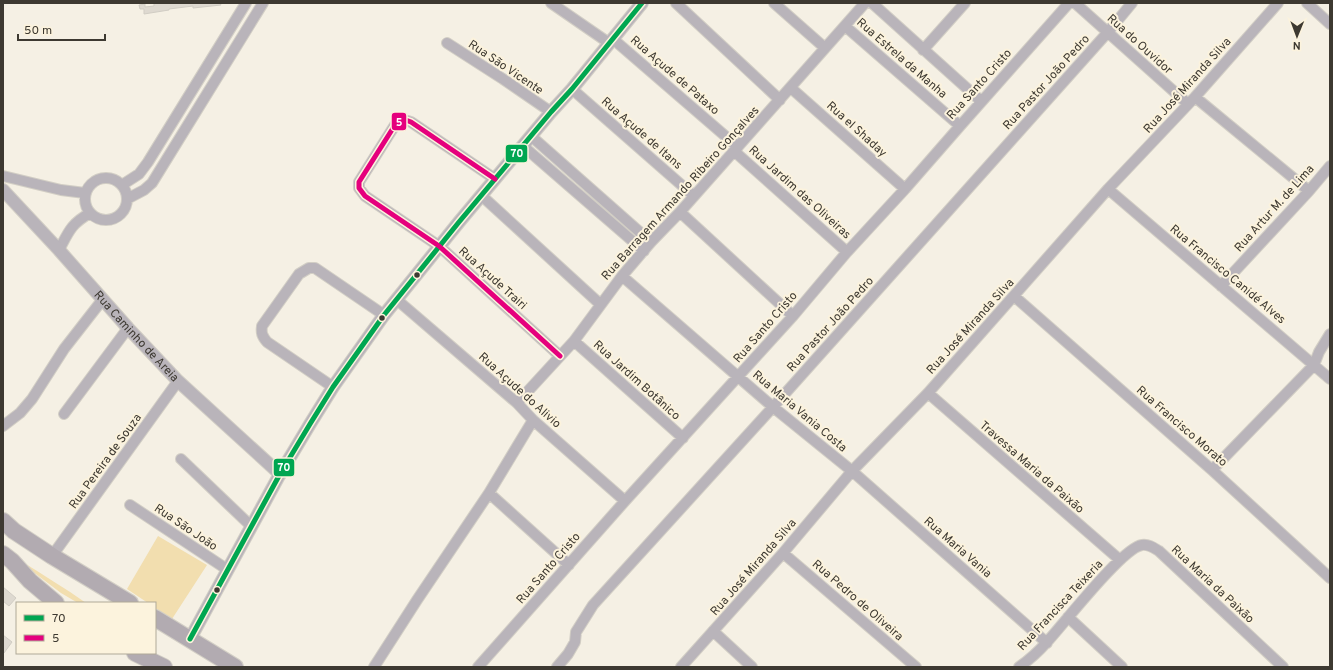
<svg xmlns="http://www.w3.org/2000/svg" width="1333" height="670" font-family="Overpass,sans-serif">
  <rect width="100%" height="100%" fill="#f5f0e4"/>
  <!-- green -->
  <path fill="#f2deaf" d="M158,536L207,565L172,619L155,608V603H148L127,589Z
    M21,561C43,575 65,588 86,603H78L61,593L20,562Z"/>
  <!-- building -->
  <path fill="#ded9d0" stroke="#d1cdc4" d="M154,3H220L221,5L193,8V6L169,9V10L144,14V9H140L139,5L145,4V7L154,6Z
    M3,587L16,598L9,606L3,601Z
    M3,635L12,642L4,653H3Z"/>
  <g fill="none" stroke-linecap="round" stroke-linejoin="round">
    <!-- minor casing -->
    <g stroke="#d2cec5" stroke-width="12">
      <path id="minor" d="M551,3L609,43
        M676,3L780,100
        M774,3L825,48
        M872,3L981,101
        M1075,3L1188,104
        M1307,3L1330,24
        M845,26L960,126
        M613,39L738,147
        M447,43L503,79L551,112
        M923,50L965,3
        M791,88L905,189
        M572,89L694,196
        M1195,97L1309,191
        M531,136L651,242
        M523,146L644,251
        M734,151L847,252
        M3,176L61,190L85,193
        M85 199a21 21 0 1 1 42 0a21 21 0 1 1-42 0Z
        M495,179L411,122C404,119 400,120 395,125L359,182V188L365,196L439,246L560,356
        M122,185L139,174L148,162L246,3
        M1108,189L1330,379
        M482,196L600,304
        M127,199L144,190L152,183L263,3
        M680,212L793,316
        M59,250C69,231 71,224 90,213
        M622,276L773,407L852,471L1047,643
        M1221,286L1309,191L1330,166
        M1014,296L1212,470L1330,578
        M396,299L517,403L533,420L625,501
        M574,341L683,438
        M333,387L267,342C262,336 261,333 262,326L299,274L309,268H315L384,315
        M928,393L1120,560
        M517,403L574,341L622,276L651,242L680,212L865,3
        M64,414L128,328
        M3,426L20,413L32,399L64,349L103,299
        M181,459L251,526
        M1212,470L1314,365L1319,352L1330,334
        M489,493L569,565
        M130,505L228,570
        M783,553L916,667
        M52,556L178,381
        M1068,617L1122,667
        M713,631L752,667
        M374,667L417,600L489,493L533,420
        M478,667L625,501L793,316L847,252L905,189L960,126L1069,3
        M557,667L568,654L575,642L576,632L593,605L773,407L1108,32L1132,3
        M681,667L783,553L852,471L928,393L1108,189L1195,97L1278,3
        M1019,667C1029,660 1038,652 1046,643C1063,625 1122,548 1142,545C1149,544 1154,548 1159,551L1283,667"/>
    </g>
    <!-- tertiary casing -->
    <g stroke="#d2cec5" stroke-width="14">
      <g id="tertiary">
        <path id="s1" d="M3,190L59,250L128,328L178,381L280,474"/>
        <path d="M190,639L280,474L310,424L333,387L384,315L459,222L551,112L572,89L642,3"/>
      </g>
    </g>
    <!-- primary casing -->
    <g stroke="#d2cec5" stroke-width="18">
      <path id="primary" d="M3,521L14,531L52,556L130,603
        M3,554L12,561L30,581L56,603
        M155,618L235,667
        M135,653L164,667"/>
    </g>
    <!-- minor -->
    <use href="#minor" stroke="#b9b4ba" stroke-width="10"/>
    <!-- tertiary -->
    <use href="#tertiary" stroke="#b9b4ba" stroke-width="12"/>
    <!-- primary -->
    <use href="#primary" stroke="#b2abb1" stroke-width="16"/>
    <!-- bus-1 casing -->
    <g stroke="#fcf3dd" stroke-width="8">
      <path id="bus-1" d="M190,639L280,474L310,424L333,387L384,315L459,222L551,112L572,89L642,3"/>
    </g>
    <!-- bus-2 casing -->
    <g stroke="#fcf3dd" stroke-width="8">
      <path id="bus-2" d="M495,179L411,122C404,119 400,120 395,125L359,182V188L365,196L439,246L560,356"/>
    </g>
    <!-- bus-1 -->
    <use href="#bus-1" stroke="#00a651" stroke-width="5"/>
    <!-- bus-2 -->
    <use href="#bus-2" stroke="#e5007d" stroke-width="5"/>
  </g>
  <!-- markers -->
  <g fill="#3d3931" stroke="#fcf3dd" stroke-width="1.5">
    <circle cx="417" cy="275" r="3.5"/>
    <circle cx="382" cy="318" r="3.5"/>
    <circle cx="217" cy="590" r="3.5"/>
  </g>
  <g text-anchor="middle" stroke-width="4" stroke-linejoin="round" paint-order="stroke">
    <!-- street labels -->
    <g font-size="12" fill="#3d3931" stroke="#fcf3dd">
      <text transform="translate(1140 44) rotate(42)" y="4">Rua do Ouvidor</text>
      <text transform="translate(902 58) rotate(41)" y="4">Rua Estrela da Manha</text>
      <text transform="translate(506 67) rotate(34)" y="4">Rua São Vicente</text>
      <text transform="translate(675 75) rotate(41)" y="4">Rua Açude de Pataxo</text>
      <text transform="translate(1046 82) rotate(-48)" y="4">Rua Pastor João Pedro</text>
      <text transform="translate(979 84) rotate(-48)" y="4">Rua Santo Cristo</text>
      <text transform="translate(1187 85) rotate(-48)" y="4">Rua José Miranda Silva</text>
      <text transform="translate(857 129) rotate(42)" y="4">Rua el Shaday</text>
      <text transform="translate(642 133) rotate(41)" y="4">Rua Açude de Itans</text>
      <text transform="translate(800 192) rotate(42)" y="4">Rua Jardim das Oliveiras</text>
      <text transform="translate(680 193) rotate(-48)" y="4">Rua Barragem Armando Ribeiro Gonçalves</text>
      <text transform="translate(1274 208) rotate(-48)" y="4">Rua Artur M. de Lima</text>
      <text transform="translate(1228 274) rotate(40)" y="4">Rua Francisco Canidé Alves</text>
      <text transform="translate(493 278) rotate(42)" y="4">Rua Açude Trairi</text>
      <text transform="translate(830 324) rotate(-48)" y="4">Rua Pastor João Pedro</text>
      <text transform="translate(970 326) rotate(-48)" y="4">Rua José Miranda Silva</text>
      <text transform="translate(765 327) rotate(-49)" y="4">Rua Santo Cristo</text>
      <text dy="4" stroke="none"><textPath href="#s1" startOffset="198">Rua Caminho de Areia</textPath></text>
      <text transform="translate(637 380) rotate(42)" y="4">Rua Jardim Botânico</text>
      <text transform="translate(520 390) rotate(42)" y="4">Rua Açude do Alivio</text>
      <text transform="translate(800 411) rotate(40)" y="4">Rua Maria Vania Costa</text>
      <text transform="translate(1182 426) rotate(41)" y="4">Rua Francisco Morato</text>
      <text transform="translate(105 461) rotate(-54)" y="4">Rua Pereira de Souza</text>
      <text transform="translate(1032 467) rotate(41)" y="4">Travessa Maria da Paixão</text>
      <text transform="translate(186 527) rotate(34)" y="4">Rua São João</text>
      <text transform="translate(958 547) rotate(41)" y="4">Rua Maria Vania</text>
      <text transform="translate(753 567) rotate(-49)" y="4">Rua José Miranda Silva</text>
      <text transform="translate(548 568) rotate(-49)" y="4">Rua Santo Cristo</text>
      <text transform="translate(1213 584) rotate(43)" y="4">Rua Maria da Paixão</text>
      <text transform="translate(858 600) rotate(41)" y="4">Rua Pedro de Oliveira</text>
      <text transform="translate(1060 605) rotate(-47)" y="4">Rua Francisca Teixeria</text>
    </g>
  </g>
  <g stroke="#fcf3dd" stroke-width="1.5">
    <rect x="391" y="112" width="16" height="19" rx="4" fill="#e5007d"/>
    <rect x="505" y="144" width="23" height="19" rx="4" fill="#00a651"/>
    <rect x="273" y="458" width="22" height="19" rx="4" fill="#00a651"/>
  </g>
  <g font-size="11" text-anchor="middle" font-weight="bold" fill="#fff">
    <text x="399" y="126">5</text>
    <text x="517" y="157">70</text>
    <text x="284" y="471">70</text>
  </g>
  <!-- border -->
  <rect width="1333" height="670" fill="none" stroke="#3d3931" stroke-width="8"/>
  <!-- legend -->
  <rect x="16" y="602" width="140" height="52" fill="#fcf3dd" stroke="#b0a998"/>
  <rect x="24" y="615" width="20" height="6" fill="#00a651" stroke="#b0a998"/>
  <text x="52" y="622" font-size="12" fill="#3d3931">70</text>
  <rect x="24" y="635" width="20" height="6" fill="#e5007d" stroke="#b0a998"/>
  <text x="52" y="642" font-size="12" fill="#3d3931">5</text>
  <!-- north arrow -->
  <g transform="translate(1297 36) rotate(181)" stroke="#fcf3dd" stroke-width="3" paint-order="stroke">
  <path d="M0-3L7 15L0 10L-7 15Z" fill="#3d3931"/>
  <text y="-6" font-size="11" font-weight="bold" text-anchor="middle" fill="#3d3931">N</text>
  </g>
  <!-- scale -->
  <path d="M18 34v6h87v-6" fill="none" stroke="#3d3931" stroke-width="2"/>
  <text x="24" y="34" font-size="12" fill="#3d3931" stroke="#fcf3dd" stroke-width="3" paint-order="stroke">50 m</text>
</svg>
